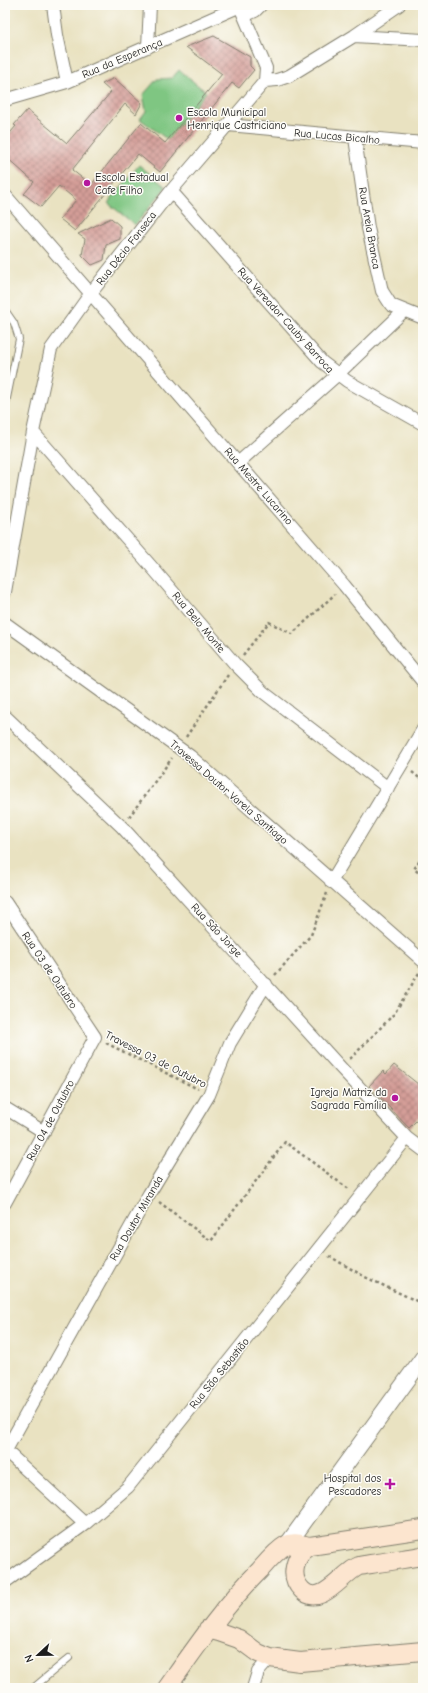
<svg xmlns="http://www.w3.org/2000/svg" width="428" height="1693" font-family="'Comic Neue',sans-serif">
  <defs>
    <pattern id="building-cross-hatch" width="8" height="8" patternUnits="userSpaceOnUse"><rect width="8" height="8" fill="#d49e98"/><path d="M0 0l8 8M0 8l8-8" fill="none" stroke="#ab807b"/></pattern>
  </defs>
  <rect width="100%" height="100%" fill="#fdfcf7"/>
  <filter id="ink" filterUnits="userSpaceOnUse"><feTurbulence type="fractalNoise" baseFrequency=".025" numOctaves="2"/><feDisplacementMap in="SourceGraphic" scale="8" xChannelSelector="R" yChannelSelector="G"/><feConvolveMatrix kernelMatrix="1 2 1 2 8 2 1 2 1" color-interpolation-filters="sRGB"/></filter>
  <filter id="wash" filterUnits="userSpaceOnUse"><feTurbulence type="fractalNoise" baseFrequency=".012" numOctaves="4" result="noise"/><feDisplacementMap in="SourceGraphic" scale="16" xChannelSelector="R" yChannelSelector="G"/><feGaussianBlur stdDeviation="0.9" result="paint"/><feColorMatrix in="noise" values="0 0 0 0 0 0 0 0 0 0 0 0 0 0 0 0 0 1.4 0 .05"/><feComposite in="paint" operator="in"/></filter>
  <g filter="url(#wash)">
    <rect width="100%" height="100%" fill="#e9e2c1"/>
    <!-- pitch -->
    <path fill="#7fc682" stroke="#4e714f" d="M179,70L206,92L168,140L140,119L146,111L143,95L157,79L172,78Z
      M139,165L166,187L135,225L108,203Z"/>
    <g id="blocks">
      <!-- building -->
      <path fill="url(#building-cross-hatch)" d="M214,36L250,57V66L254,70L239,88L232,83L160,172L138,154L75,231L60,219L76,200L59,186L41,207L24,194L34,182L5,156V139L16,126L14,125L27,110L67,143L111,92L102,84L114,78L142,103L136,114L125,104L72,170L91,185L141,123L165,143L222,74L186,47Z
        M111,218L120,226V239L106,245L104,260L92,265L82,255L85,239L78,234Z
        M394,1065L423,1088V1114L409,1128L369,1086L383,1071L386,1074Z"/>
    </g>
  </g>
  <g filter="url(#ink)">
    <use href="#blocks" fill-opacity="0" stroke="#827f6e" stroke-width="1"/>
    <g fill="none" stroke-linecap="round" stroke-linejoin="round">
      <!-- service casing -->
      <g stroke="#827f6e" stroke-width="8">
        <path id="service" d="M5,310L14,323L19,339L5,408
          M33,1688L69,1658"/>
      </g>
      <!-- minor casing -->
      <g stroke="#827f6e" stroke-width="14">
        <path id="minor" d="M53,5L57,35L67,82
          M244,16L255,11L261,5
          M354,36L423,40
          M148,47L150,5
          M5,100L67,82L238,7L241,9L244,16L266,68L265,81
          M228,125L423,143
          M355,138L368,228L382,291L391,305L423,318
          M171,191L322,362L347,381L423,424
          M5,195L344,585L423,682
          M33,432L150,565L235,664L263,692L388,788
          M238,463L337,375L404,311
          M5,592L33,432L51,349L91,293L171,191L265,81L277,80L289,76L354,36L399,5
          M5,623L190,756L423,961
          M5,716L122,827L341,1068L407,1138L423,1150
          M331,882L423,729
          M5,902L95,1037L5,1203
          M5,1108L44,1132
          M6,1451L85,1524
          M5,1452L149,1194L209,1095L230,1043L266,984
          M5,1582L85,1524L128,1487L407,1138
          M253,1688L258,1672L270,1658"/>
      </g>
      <!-- tertiary casing -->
      <g stroke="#827f6e" stroke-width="18">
        <path id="tertiary" d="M287,1545L423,1358"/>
      </g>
      <!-- secondary casing -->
      <g stroke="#827f6e" stroke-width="20">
        <path id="secondary" d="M423,1529L310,1546C301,1552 297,1557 295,1567C293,1576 296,1584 302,1590C321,1609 343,1572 359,1566C364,1565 371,1564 377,1563C392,1561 408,1558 423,1556
          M208,1629L219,1632L239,1639L258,1653L270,1658L300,1662L423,1651
          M167,1688C196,1647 224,1606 260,1570C267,1562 276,1551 286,1545C294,1541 303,1545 310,1546"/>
      </g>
      <!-- path -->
      <path stroke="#827f6e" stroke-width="2.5" stroke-dasharray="3 3" stroke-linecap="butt" d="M243,655L269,622L292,634L335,594
        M186,737L228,675
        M412,772L423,781
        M129,817L172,758
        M423,856L414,869L423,876
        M275,975L311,935L327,893
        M106,1043L198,1089
        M350,1059L394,1014L419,973
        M419,1124L423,1128
        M159,1202L211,1241L285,1142L350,1190
        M329,1256L365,1277L423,1304"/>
      <!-- service -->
      <use href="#service" stroke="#fff" stroke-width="6"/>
      <!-- minor -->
      <use href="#minor" stroke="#fff" stroke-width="12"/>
      <!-- tertiary -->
      <use href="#tertiary" stroke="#fff" stroke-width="16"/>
      <!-- secondary -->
      <use href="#secondary" stroke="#fce5cf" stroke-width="18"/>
    </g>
  </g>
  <!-- markers -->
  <g fill="#b5179e" stroke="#fdfcf7" stroke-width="1.5">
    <circle cx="179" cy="118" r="4"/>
    <circle cx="87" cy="183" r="4"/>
    <circle cx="395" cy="1098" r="4"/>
    <path d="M388 1478h4v4h4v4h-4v4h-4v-4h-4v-4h4z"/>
  </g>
  <g text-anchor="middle" stroke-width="3" stroke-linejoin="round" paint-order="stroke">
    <!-- street labels -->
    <g font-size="11" fill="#1c1c1c" stroke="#fdfcf7">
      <text transform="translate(122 58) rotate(-23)" y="4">Rua da Esperança</text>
      <text transform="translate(337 136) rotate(5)" y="4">Rua Lucas Bicalho</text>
      <text transform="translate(370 228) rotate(80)" y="4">Rua Areia Branca</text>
      <text transform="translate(126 248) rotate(-52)" y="4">Rua Décio Fonseca</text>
      <text transform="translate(286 320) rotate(48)" y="4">Rua Vereador Cauby Barroca</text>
      <text transform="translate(259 486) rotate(49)" y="4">Rua Mestre Lucarino</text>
      <text transform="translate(199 622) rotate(50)" y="4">Rua Belo Monte</text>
      <text transform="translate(229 792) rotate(41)" y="4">Travessa Doutor Varela Santiago</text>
      <text transform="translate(217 930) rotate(47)" y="4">Rua São Jorge</text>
      <text transform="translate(50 970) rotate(56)" y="4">Rua 03 de Outubro</text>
      <text transform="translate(156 1059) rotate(27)" y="4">Travessa 03 de Outubro</text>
      <text transform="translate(50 1120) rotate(-62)" y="4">Rua 04 de Outubro</text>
      <text transform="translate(136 1218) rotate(-60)" y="4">Rua Doutor Miranda</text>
      <text transform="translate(219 1373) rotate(-51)" y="4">Rua São Sebastião</text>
    </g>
    <!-- poi labels -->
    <g font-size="11" fill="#1c1c1c" stroke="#fdfcf7" text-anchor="start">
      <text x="187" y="116">Escola Municipal<tspan x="187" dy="13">Henrique Castriciano</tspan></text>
      <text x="95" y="181">Escola Estadual<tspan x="95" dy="13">Cafe Filho</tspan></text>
      <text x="387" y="1096" text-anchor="end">Igreja Matriz da<tspan x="387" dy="13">Sagrada Família</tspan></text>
      <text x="381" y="1482" text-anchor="end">Hospital dos<tspan x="381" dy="13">Pescadores</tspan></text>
    </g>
  </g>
  <!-- margin -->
  <rect width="428" height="1693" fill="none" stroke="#fdfcf7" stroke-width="20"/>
  <!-- north arrow -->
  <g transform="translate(38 1655) rotate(248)" stroke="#fdfcf7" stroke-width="3" paint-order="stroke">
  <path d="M0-3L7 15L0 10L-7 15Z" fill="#1c1c1c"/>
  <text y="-6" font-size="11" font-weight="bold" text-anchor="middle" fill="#1c1c1c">N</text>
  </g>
</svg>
